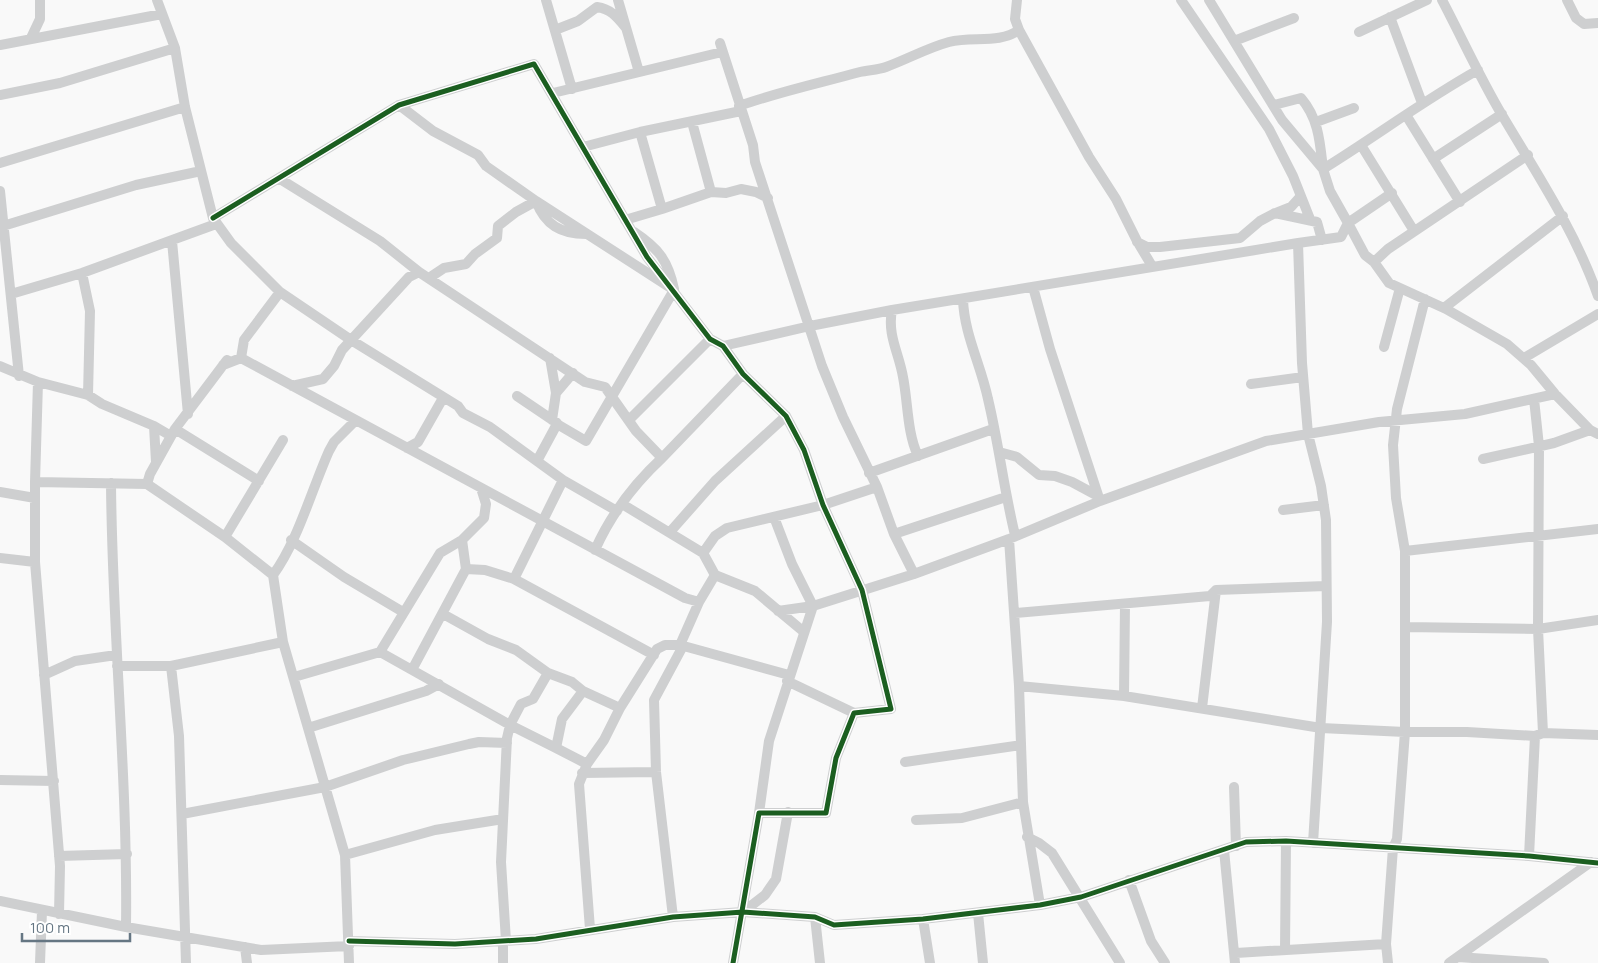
<svg xmlns="http://www.w3.org/2000/svg" width="1598" height="963" font-family="Manrope,sans-serif">
  <rect width="100%" height="100%" fill="#f9f9f9"/>
  <g fill="none" stroke-linecap="round" stroke-linejoin="round">
    <!-- minor -->
    <path stroke="#cecfd0" stroke-width="10" d="M157,0L175,48L185,107L213,218L231,243L280,292
      M546,0L572,89
      M618,0L639,72
      M1017,0L1015,19L1019,30L1089,157L1116,199L1137,241L1152,266
      M1181,0L1269,129L1293,176L1310,219
      M1209,0L1282,120L1323,169L1330,191L1348,223L1341,237L1298,243L1302,363L1308,434L1321,486L1326,520L1327,622L1313,843
      M1442,0C1462,38 1480,78 1502,115C1537,174 1575,231 1598,296
      M1567,0L1576,18L1584,24L1598,23
      M1390,17L1422,103
      M555,30L578,21L597,7C611,9 617,17 626,28
      M1359,32L1427,0
      M31,38L40,19V0
      M1234,41L1294,18
      M720,43L753,145L755,162L822,366L843,417L877,487L894,534L914,574
      M0,45L162,14
      M553,93L722,52
      M0,95L60,83L175,48
      M399,105L433,131L478,155L486,166L536,201L674,290L586,441L557,424L537,461
      M1274,105L1301,98C1319,119 1320,143 1323,169C1375,137 1424,100 1478,70
      M739,106C778,92 820,83 860,72C868,70 878,70 886,67C908,59 927,48 949,42C973,36 999,44 1019,30
      M1406,115L1460,202
      M692,122L711,192
      M1316,122L1354,108
      M640,132L662,209
      M1361,145L1414,231
      M583,147L640,132L741,111
      M1433,159L1502,114
      M0,163L185,107
      M280,179L380,241L419,272L585,382L605,387L636,431L662,458C634,484 611,514 595,550
      M0,191L19,376
      M1392,193L1348,223L1365,255L1374,262L1389,283L1446,309L1507,344L1531,365L1555,394L1590,430L1598,434
      M1276,213L1291,207L1300,197
      M213,218L399,105L534,64L647,257L710,339L723,346L743,374L786,416L804,450L823,505L862,590L891,709L854,713L836,758L826,813H759L733,963
      M625,220L662,209L711,192L726,193L741,189L756,192L768,198
      M3,226L136,185L201,171
      M634,232C658,248 668,260 674,289
      M172,241L188,414
      M1137,242L1147,247H1160L1240,238L1260,221L1275,213L1317,222L1322,240
      M1374,262L1388,249L1528,155
      M82,273L90,311L88,395
      M429,278L444,268L466,264L475,254L497,238L498,226L516,212L536,201C545,225 561,234 586,234
      M1033,287L1050,349L1100,501
      M11,294L82,273L216,224
      M963,299C964,334 981,365 988,399C999,445 1004,490 1015,535
      M1444,308L1563,216
      M892,310C887,335 899,353 903,377C908,402 907,433 918,456
      M723,346L810,326L892,310L1298,243
      M1384,347L1400,288
      M241,358L244,340L280,292L351,340L458,406L463,413L490,427L563,480L617,511
      M550,358L556,393
      M1524,358L1598,314
      M223,365L241,358L685,598L699,602
      M0,366L38,382L88,395L102,404L154,426L171,436
      M38,382L35,482V562L60,866L59,914
      M1251,384L1303,377
      M292,386L323,379L334,366L342,350L409,277L419,272
      M517,396L557,423
      M1534,399L1539,446L1538,629L1543,733
      M630,419L710,339
      M552,420L556,393L573,373
      M154,426L156,462
      M175,429L259,481
      M407,448L418,442L443,398
      M999,452L1017,457L1039,475L1055,476L1072,482L1098,496
      M662,458L743,374
      M1483,459L1554,443L1590,430
      M869,473L993,429
      M35,482L147,484L225,537L273,575L283,642L345,855L349,963
      M111,483C112,631 128,779 126,927
      M147,484L150,474L175,429L227,360
      M0,492L35,498
      M622,504L703,553L715,575L755,591L804,632
      M1283,510L1324,505
      M670,532L715,481L786,416
      M894,534L1006,497
      M225,537L283,440
      M1009,539L1019,686L1023,802L1040,905
      M291,540L344,577L403,612
      M462,540L466,569
      M1405,551L1598,529
      M703,553L715,536L727,528L823,505L877,487
      M0,558L35,562
      M273,575C297,543 312,489 329,451L334,442L355,421
      M514,579L563,480
      M778,611L813,606L914,574L1009,539L1100,501L1266,441L1379,422L1465,414L1555,394
      M1015,613L1210,596L1216,590L1326,586
      M443,614L488,639L516,650L548,673L572,682L583,691L620,708
      M1405,627L1538,629L1598,620
      M680,645L699,602L715,575
      M380,652L440,553L462,540L484,518L486,504L481,488
      M117,666H171L283,642
      M171,666L179,736L186,963
      M413,668L466,569L485,570L514,579L654,655
      M44,675L75,661L116,655
      M294,677L380,652L510,725L556,748
      M787,681L854,713
      M1019,686L1124,696L1321,728L1405,732H1467L1535,736L1543,733L1598,735
      M583,691L562,719L556,748L587,764
      M1124,696L1125,604
      M1202,708L1216,590
      M308,728L426,691L439,684
      M905,762L1021,745
      M582,773L656,772
      M0,780L54,781
      M1234,787L1236,846
      M759,813L769,741L813,606L792,564L774,517
      M182,814L325,787L403,760L469,744L479,742L507,743
      M916,820L962,818L1023,802
      M1027,837L1039,843L1052,853L1120,963
      M1224,850L1235,963
      M345,855L435,830L503,819
      M59,856L127,854
      M1529,856L1535,736
      M1129,880L1151,941L1165,963
      M0,901L126,927L261,950L349,946
      M743,912L765,895L776,879L788,812
      M978,913L983,963
      M673,917L656,772L654,700L683,646
      M815,917L820,963
      M923,919L930,963
      M590,929L579,784L587,764L604,740L620,708L657,649L665,645H680L789,675
      M349,941L455,944L536,939L673,917L743,912L815,917L834,925L923,919L1040,905L1081,897L1246,842L1286,841L1529,856L1598,863
      M506,941L501,862L507,738L510,725L521,704L533,699L548,673
      M245,947L247,963
      M1285,950L1286,841
      M1236,953L1386,944
      M1458,957L1544,963
      M40,963L42,911
      M503,963V941
      M1388,963L1386,944L1393,848L1397,839L1405,732V551L1396,498L1393,445L1397,409L1425,299
      M1449,963L1591,862"/>
    <!-- cycleway casing -->
    <g stroke="#fff" stroke-width="8">
      <path id="cycleway" d="M213,218L399,105L534,64L647,257L710,339L723,346L743,374L786,416L804,450L823,505L862,590L891,709L854,713L836,758L826,813H759L733,963
        M349,941L455,944L536,939L673,917L743,912L815,917L834,925L923,919L1040,905L1081,897L1246,842L1286,841L1529,856L1598,863"/>
    </g>
    <!-- cycleway -->
    <use href="#cycleway" stroke="#1b5e20" stroke-width="5"/>
  </g>
  <!-- scale -->
  <path d="M22 933v8h108v-8" fill="none" stroke="#657683" stroke-width="2.5"/>
  <text x="30" y="933" font-size="15" fill="#657683" stroke="#ffffff" stroke-width="4" paint-order="stroke">100 m</text>
</svg>
